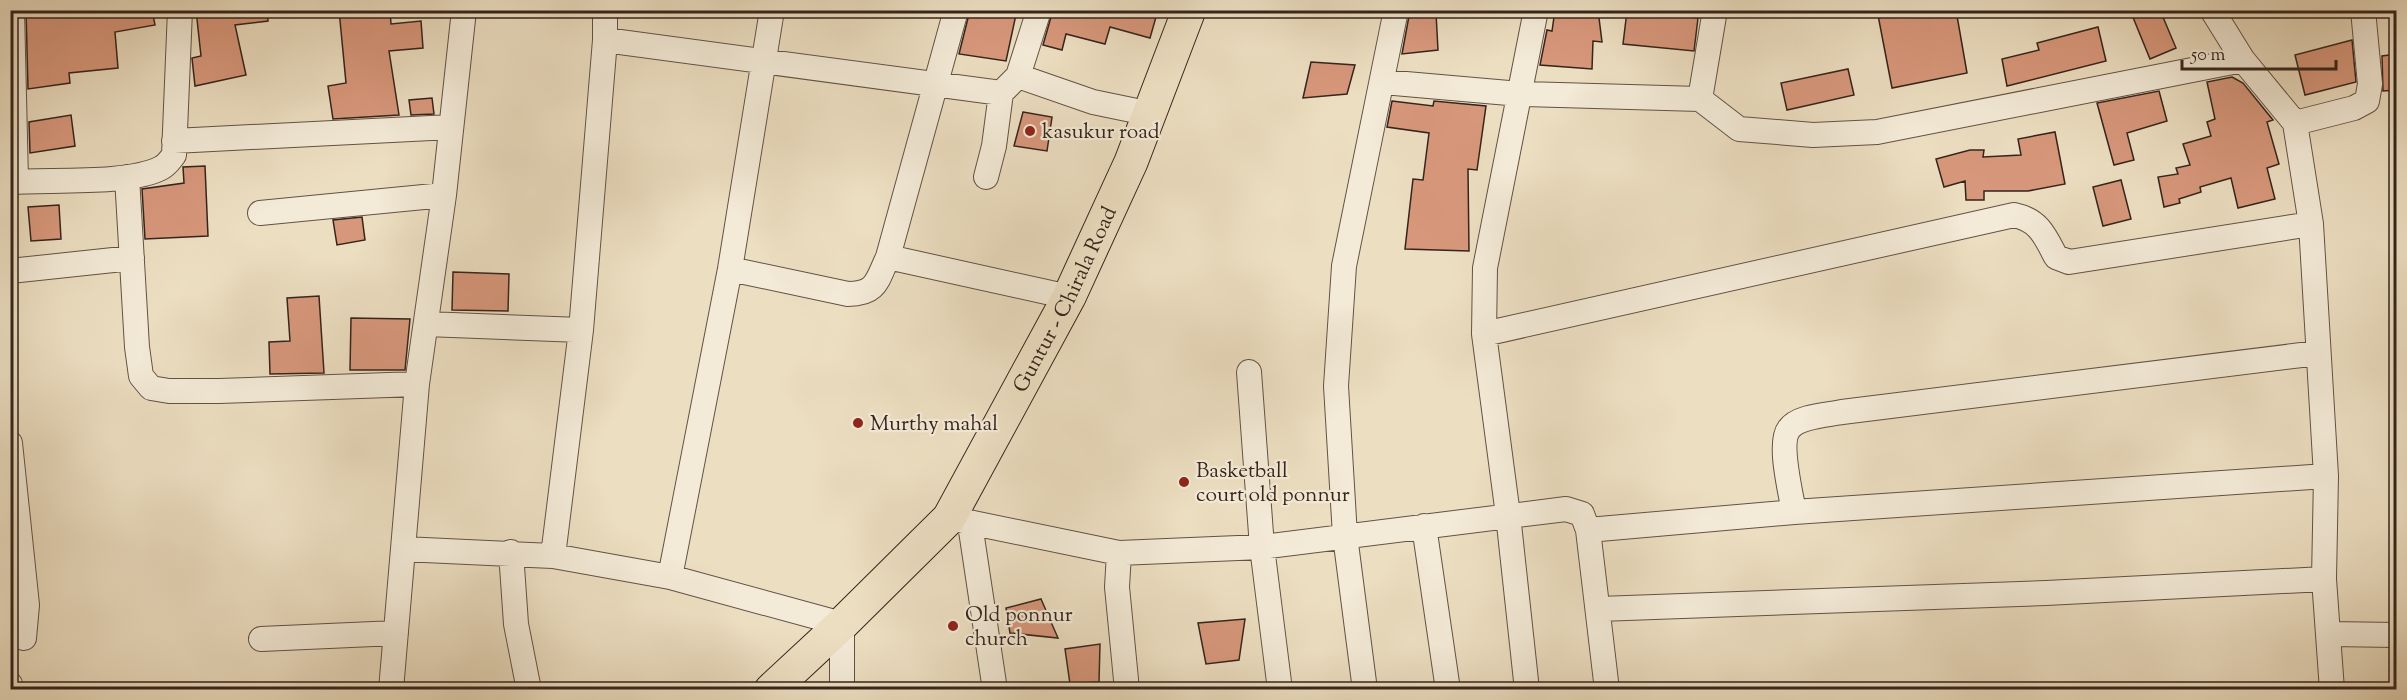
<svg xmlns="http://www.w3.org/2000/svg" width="2407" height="700" font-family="'Sorts Mill Goudy',serif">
  <rect width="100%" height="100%" fill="#ecdec1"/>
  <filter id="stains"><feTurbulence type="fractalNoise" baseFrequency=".00333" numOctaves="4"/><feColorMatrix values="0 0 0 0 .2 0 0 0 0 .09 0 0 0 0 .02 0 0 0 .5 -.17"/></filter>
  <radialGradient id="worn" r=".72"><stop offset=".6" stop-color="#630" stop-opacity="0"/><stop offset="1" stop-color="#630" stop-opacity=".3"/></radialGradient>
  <!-- building -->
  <path fill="#d7977b" stroke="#34241c" stroke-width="1.5" d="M26,10H152L155,25L115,32L118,68L69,73L70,83L28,89Z
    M196,10H267L268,21L235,25L246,75L195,86L192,58L201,56Z
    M339,10H390L391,24L421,21L423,48L389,51L399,115L333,119L328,86L346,83Z
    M970,10H1017L1006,61L959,54Z
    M1053,10H1158L1150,38L1110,27L1105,44L1066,34L1062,50L1043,45Z
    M1555,10H1598L1602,42L1593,41L1592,69L1540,65L1547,30L1552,31Z
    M1877,10H1956L1967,73L1892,88Z
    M2130,10H2160L2176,48L2150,59Z
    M1627,11L1698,18L1694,51L1623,44Z
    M1436,13L1438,50L1402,54L1409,16Z
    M2098,27L2106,61L2007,86L2002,59L2039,50L2037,43Z
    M2352,40L2356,82L2305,95L2295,55Z
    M2397,54V90L2383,91L2382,56Z
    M1311,62L1355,65L1347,94L1303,98Z
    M1848,69L1854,95L1787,110L1781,83Z
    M2232,77L2243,83L2273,120L2267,122L2279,164L2267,168L2275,199L2238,208L2231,178L2200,187L2201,192L2179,199L2180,203L2164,207L2158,177L2178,174L2176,168L2190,165L2183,144L2211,136L2207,122L2215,119L2207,82Z
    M2159,91L2167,121L2127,133L2134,160L2114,165L2097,103Z
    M432,98L434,114L411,115L409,100Z
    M1392,101L1433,106L1434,101L1486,106L1477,170L1468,169L1469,251L1405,249L1413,179L1423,180L1429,133L1387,127Z
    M1023,112L1052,117L1047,151L1014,146Z
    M71,115L75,146L30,153L29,122Z
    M2055,132L2065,184L2028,191H1984V200H1966L1965,181L1944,187L1936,159L1970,150H1984L1983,157L2021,155L2018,139Z
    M205,166L208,236L145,239L142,189L184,183L183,167Z
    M2121,180L2131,219L2103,226L2093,187Z
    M59,205L61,239L31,241L28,207Z
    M362,217L365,240L337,245L333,220Z
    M453,272L509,274L508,311L452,310Z
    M319,296L324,373L270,374L269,342L290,341L287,298Z
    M351,318L410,319L405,370H350Z
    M1041,599L1058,638L1010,633L1006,608Z
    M1245,619L1239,660L1206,664L1198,623Z
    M1100,644L1099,682L1070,684L1065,649Z"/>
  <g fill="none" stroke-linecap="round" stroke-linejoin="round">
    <!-- street casing -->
    <g stroke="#625245" stroke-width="26">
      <path id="street" d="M12,10L16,181
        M2212,10L2243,60L2295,123L2311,224L2326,476L2324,579L2332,690
        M605,40L1001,93
        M1018,76L1039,10
        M1383,82L1520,94L1700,99L1739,129L1813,135L1877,132L2243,60
        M1700,99L1715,10
        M2295,123L2354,108L2367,101L2370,84L2363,10
        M174,141L451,127
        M127,177L137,347L141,376L151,388L169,391H219L417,384
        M986,177L994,146L1001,93L1018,76L1093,102L1151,114
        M10,182C50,179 128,185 161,168C167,165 170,160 174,155L180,10
        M260,213L444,195
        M888,257L1069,297
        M730,269L848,294C877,294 877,280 888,257L956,10
        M10,271L132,258
        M426,324L581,330
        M1484,334L2014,215C2039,220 2045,236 2056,257L2069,262L2311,224
        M1249,372L1262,547L1280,690
        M10,443L27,605
        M1794,512C1791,494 1778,443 1789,429C1798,416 1827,415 1842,412L2318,353
        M949,518L1119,553L1262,547L1566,509L1582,514L1588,530L1607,690
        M970,524L995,690
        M1424,526L1448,690
        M1588,530L1794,512L2326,476
        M403,549L553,556L670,577L842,624V690
        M511,552L516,624L529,690
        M1119,553L1117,587L1127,690
        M553,556L581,330L605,40V10
        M670,577L730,269L772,10
        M12,607L27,605L24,638
        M1599,609L2046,593L2324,579
        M2330,634L2396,635
        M261,639L396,633
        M10,684L11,690
        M391,690L417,384L444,195L464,10
        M1365,690L1345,536L1336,386L1344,266L1396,10
        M1527,690L1508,515L1484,334L1485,268L1536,10"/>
    </g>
    <!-- primary casing -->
    <g stroke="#34241c" stroke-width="35">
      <g id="primary">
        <path id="s1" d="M771,690L842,624L949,518L1069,297L1131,162L1189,10"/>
      </g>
    </g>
    <!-- street -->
    <use href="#street" stroke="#f3ead7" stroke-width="24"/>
    <!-- primary -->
    <use href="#primary" stroke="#ecdec1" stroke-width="33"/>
  </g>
  <!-- markers -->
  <g fill="#8f2418" stroke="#f3ead7" stroke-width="2">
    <circle cx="1030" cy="131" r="6"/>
    <circle cx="858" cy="423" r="6"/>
    <circle cx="1184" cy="482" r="6"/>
    <circle cx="953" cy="626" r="6"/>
  </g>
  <g text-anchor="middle" stroke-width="4.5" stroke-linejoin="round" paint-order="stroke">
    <!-- poi labels -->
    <g font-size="21" fill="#34241c" stroke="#f3ead7" text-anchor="start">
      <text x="1042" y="138">kasukur road</text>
      <text x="870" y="430">Murthy mahal</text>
      <text x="1196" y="477">Basketball<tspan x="1196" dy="24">court old ponnur</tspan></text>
      <text x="965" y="621">Old ponnur<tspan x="965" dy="24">church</tspan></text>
    </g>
    <!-- street labels -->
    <g font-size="21" fill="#34241c" stroke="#f3ead7">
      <text dy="7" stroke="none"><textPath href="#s1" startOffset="495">Guntur - Chirala Road</textPath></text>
    </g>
  </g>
  <!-- margin -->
  <rect width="2407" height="700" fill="none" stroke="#ecdec1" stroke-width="36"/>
  <rect x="12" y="12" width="2383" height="676" fill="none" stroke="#34241c" stroke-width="3"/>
  <rect x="18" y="18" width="2371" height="664" fill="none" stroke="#34241c" stroke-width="1.5"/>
  <!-- scale -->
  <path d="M2182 60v9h154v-9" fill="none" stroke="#34241c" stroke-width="3"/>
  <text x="2191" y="60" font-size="18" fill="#34241c" stroke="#f3ead7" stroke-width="4.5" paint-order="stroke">50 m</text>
  <rect width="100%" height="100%" filter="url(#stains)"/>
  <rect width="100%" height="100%" fill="url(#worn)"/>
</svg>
